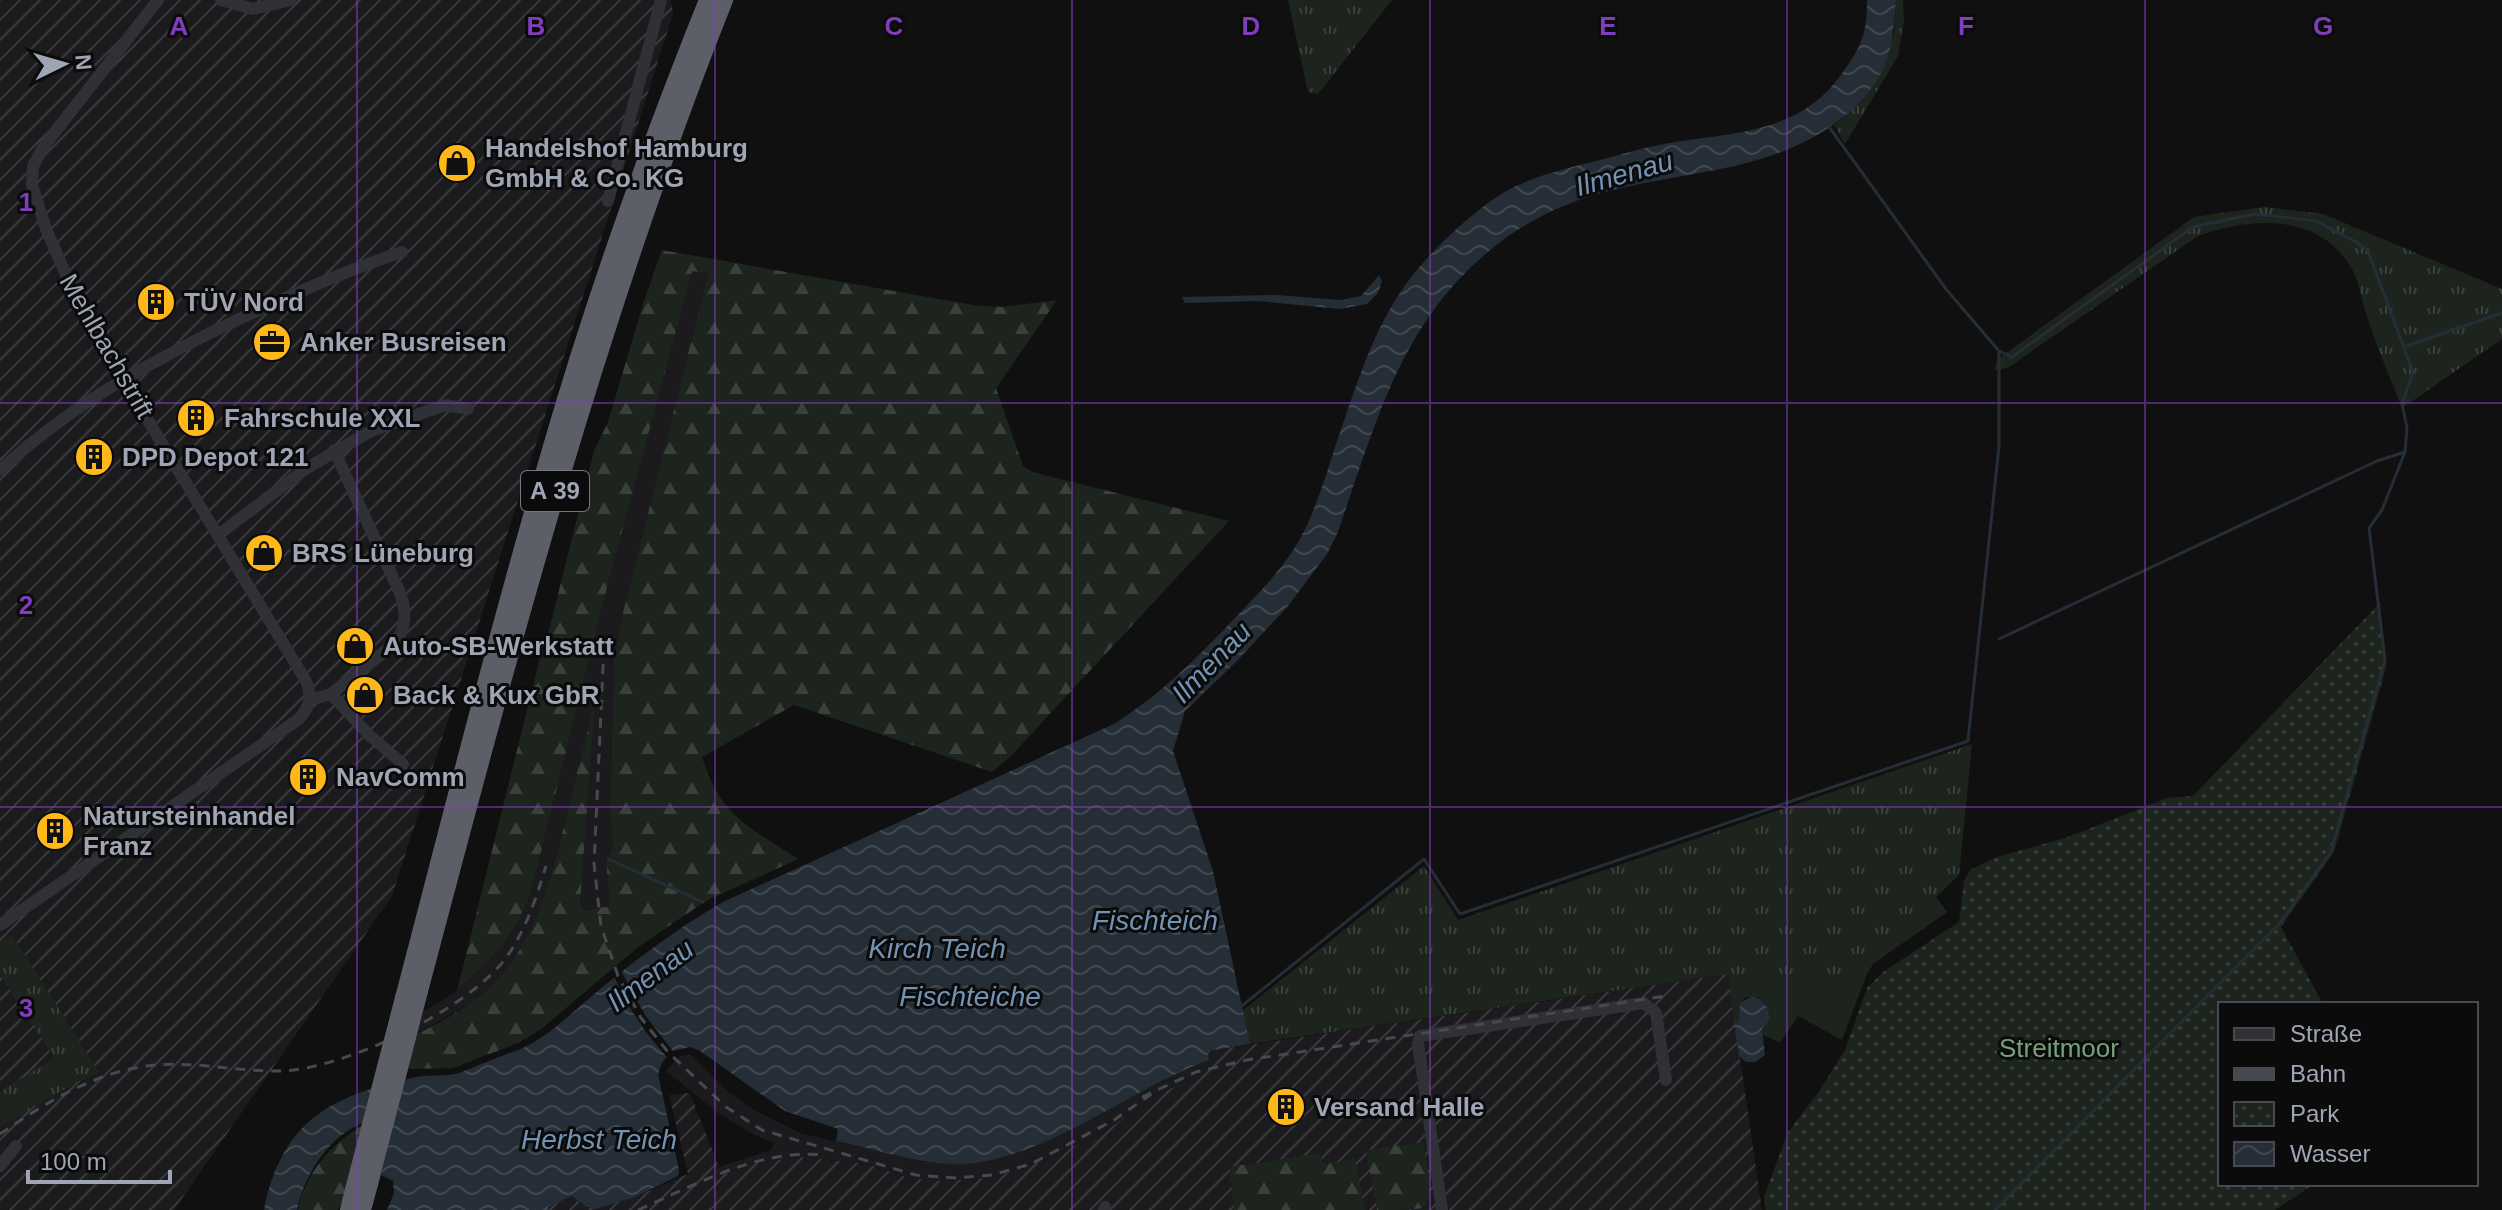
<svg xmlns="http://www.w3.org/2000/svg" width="2502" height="1210" font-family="Arial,sans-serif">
  <defs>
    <pattern id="industrial-furrows" width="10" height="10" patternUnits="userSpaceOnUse" patternTransform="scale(2)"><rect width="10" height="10" fill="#1b1b1e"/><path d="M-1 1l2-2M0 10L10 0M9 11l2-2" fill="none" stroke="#39393c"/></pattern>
    <pattern id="grass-tufts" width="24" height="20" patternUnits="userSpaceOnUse" patternTransform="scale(2)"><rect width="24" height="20" fill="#1c241d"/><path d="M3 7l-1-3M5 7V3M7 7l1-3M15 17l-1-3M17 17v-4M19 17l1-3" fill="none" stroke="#3a413b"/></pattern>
    <pattern id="forest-firs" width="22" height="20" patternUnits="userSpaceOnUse" patternTransform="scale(2)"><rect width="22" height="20" fill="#1c241d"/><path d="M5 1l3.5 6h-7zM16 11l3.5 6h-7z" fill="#3a413b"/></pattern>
    <pattern id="park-dots" width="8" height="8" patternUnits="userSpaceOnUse" patternTransform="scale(2)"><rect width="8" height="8" fill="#1c241d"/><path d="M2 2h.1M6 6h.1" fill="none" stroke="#3a413b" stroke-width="1.8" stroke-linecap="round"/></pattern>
    <pattern id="water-waves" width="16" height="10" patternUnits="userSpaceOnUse" patternTransform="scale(2)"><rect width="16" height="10" fill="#252e36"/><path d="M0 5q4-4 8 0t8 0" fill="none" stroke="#414951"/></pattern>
  </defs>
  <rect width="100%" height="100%" fill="#101011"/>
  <!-- built -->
  <path fill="#1b1b1e" d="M691,271L708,274L623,613L614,659L610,817L613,847L606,862L610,906L585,911L580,903L594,708L545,897L523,947L501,976L474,1001L417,1034L423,1012L457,991L481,969L531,892L610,576Z
    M690,1054L726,1090L754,1110L800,1133L918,1161L952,1164L986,1161L1019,1153L1194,1065L1209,1060L1210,1069L1138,1105L1116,1124L1085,1141L1043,1161L993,1178L943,1181L909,1178L867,1164L800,1157L757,1163L722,1176L719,1167L771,1150L774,1143L754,1135L718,1113L666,1071L678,1057Z"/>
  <!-- industrial -->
  <path fill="url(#industrial-furrows)" d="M0,0H671L673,14L392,896L174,1210H0Z
    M1728,974L1762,1210H549L548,1207L572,1196L584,1205L600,1207L635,1197L688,1174L669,1095L690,1093L722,1175L757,1163L800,1157L867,1164L909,1178L943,1181L993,1178L1043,1161L1085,1141L1116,1124L1138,1105L1210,1069L1207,1051Z"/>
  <!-- grass -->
  <path fill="url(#grass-tufts)" d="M1288,0H1392L1318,94L1308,92Z
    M1896,0H1903L1904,21L1898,56L1845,144L1834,125L1846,115L1894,35Z
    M2264,207L2323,214L2502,289V339L2402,408C2390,378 2377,347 2367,316C2361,300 2360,283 2352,269C2320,212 2250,217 2198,236L2009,367L1994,371L1998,359L2194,217Z
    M1972,744L1959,875L1936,897L1947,912L1873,964L1867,974H1728L1250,1044L701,1050C686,1044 677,1046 666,1057L572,1196L394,1193L1173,751L1242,1011L1424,866L1458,920Z
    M12,935L99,1072L73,1084L0,1127V1092L54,1058L0,975V942Z"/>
  <!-- forest -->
  <path fill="url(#forest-firs)" d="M662,250L973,305L1003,307L1057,300L996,388L1023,466L1032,472L1229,521L1010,757L992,772L794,705L702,757C720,816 749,827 798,859L708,900L682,917L637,948L541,1029L520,1042L453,1068L408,1069L417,1034C449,1018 479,1001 502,974C540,930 551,876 565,821C575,781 585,741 595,701L580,903L585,911L610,906L606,862L613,847L610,817L614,659L623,613L708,274L692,271L610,576L531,892C515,934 490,962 457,991L544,642L549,630L594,451L608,422L644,301Z
    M363,1125L345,1194L338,1210H298C307,1171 329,1146 363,1125Z
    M1423,1142C1425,1157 1437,1199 1422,1208C1412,1210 1389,1210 1377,1210L1366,1150Z
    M1320,1153L1323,1164L1355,1159L1365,1210H1234L1229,1167Z"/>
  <!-- park -->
  <path fill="url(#park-dots)" d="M2380,603L2386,668L2334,852L2281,927L2323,1004H2220V1184H2314L2275,1210H1766L1764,1197L1788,1132L1818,1093L1845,1050L1867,988L1883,972L1959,922L1964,881L1970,870L1997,857L2068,837L2167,798L2193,796Z"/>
  <!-- garden -->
  <path fill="#1c241d" d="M1728,974H1867L1842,1040L1798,1016L1780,1043L1762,1034V1029L1770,1015L1759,997H1746L1740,1003L1738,1023L1734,1021Z"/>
  <!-- water -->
  <path fill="url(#water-waves)" d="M1867,0H1896C1894,23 1893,44 1885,65C1879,80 1867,94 1857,105C1787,172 1697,168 1609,191C1568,201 1528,220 1495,246C1398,324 1377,423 1337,534L1327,554L1288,606L1236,662L1185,711L1173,751L1213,871L1250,1044L1208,1051L1209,1060C1128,1089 1035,1168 950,1164C911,1162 874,1149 836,1141L838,1129L785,1111L700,1051L690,1047L673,1051L662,1062L658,1074L679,1170L678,1176L635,1197L595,1209L584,1205L572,1196L548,1207L549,1210H387L394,1193L393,1181L381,1175L396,1115C386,1117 375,1119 365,1122C328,1136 305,1174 297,1210H264C282,1120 332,1095 417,1077C430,1074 445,1077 459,1073C473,1068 485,1062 499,1057C508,1053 518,1051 527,1046C554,1032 576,1009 599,990C638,958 679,927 723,902L1116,723C1165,690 1194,661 1234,619C1258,594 1286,566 1302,535C1318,505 1327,471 1338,438C1353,396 1367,348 1390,309C1413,268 1450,232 1488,203C1521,178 1561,170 1600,160C1619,155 1639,149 1659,145C1727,132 1799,137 1843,72C1862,46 1867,33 1867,0Z
    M1379,275L1382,281L1378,293L1367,304L1340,309L1258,301L1185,303L1182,297L1277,295L1340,300L1361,296Z
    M1752,996C1763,998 1769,1008 1770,1019L1762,1029L1765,1055L1755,1062H1746L1739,1056L1734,1021L1738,1023L1740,1003Z"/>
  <!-- pier -->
  <path fill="#101011" d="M620,969L645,1015L675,1054L669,1060L646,1032L626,1002L613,974Z"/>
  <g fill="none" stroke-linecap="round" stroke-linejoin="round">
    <!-- stream -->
    <path stroke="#252e36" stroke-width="3" d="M1827,124L1946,289L1999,351L2012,357L2193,227L2254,214L2316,221L2358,243L2368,251L2413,372L2402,404L2407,428L2405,452L2382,510L2369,528L2385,660L2331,852L2280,923L1995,1210
      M2404,347L2502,313
      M1999,639L2377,461L2405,452
      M608,859L703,902
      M1238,1009L1424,859L1460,914L1968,741L1999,446V351"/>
    <!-- minor -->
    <path stroke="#303136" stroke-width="12" d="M221,0L253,9L291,0
      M608,201L661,0
      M0,470C66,410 126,376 204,336C269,304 333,275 402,252
      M218,535L307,468L371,431L445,405L468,409
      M331,694L369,735L403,764
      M310,700L331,694L393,645C407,629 407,612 400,593L334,450
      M0,925L299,719C310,707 312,696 306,681L97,336L74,293L46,229L32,185L33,166L44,146L158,0
      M0,1166L16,1146
      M1104,1210L1105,1207
      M1442,1210L1418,1043L1420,1036L1644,1003L1656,1013L1666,1080"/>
    <!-- highway -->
    <path stroke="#5c5f68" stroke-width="18" d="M419,991C508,655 595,324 724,0
      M404,998C452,815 498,632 551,450C595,297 649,147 708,0
      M349,1210L354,1190
      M362,1210L369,1184"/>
    <!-- rail -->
    <path stroke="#474950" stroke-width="3" stroke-dasharray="10 8" stroke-linecap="butt" d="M604,646L594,864L601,926L618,976L641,1018L668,1052L726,1107L762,1130L916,1175L956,1178L992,1175L1031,1164L1114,1120L1153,1093
      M1142,1097L1196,1072L1247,1060L1666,996
      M0,1134C44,1104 93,1073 147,1066C192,1060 237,1072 281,1071C345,1069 472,1008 508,955C526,929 537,896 546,866
      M638,1210C698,1184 757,1149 824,1155"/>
    <!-- highway-bridge -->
    <path stroke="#5c5f68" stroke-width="18" d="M369,1184L419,991
      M354,1190L404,998"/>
  </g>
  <!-- grid -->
  <path fill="none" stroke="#803ebd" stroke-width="2" stroke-opacity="0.55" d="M357,0V1210M715,0V1210M1072,0V1210M1430,0V1210M1787,0V1210M2145,0V1210M0,403H2502M0,807H2502"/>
  <!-- icons -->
  <defs>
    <g id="shop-disc" transform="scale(2)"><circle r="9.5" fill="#ffb81a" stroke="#0b0b0c"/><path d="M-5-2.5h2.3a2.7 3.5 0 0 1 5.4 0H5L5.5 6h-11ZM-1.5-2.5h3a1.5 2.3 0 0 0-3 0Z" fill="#111"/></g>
    <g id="building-disc" transform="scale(2)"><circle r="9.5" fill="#ffb81a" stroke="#0b0b0c"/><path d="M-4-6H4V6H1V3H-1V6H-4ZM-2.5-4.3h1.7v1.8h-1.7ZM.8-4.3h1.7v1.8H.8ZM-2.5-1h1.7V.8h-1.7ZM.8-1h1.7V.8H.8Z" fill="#111"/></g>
    <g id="office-disc" transform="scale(2)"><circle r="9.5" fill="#ffb81a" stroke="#0b0b0c"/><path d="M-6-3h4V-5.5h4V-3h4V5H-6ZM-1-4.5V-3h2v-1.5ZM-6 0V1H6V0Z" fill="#111"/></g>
  </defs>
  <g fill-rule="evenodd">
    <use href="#shop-disc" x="457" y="163"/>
    <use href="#building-disc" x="156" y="302"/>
    <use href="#office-disc" x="272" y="342"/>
    <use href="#building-disc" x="196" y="418"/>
    <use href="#building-disc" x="94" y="457"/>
    <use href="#shop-disc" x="264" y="553"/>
    <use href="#shop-disc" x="355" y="646"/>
    <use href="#shop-disc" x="365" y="695"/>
    <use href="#building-disc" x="308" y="777"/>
    <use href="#building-disc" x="55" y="831"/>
    <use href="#building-disc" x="1286" y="1107"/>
  </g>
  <g text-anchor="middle" stroke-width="6" stroke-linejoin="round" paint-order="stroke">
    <!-- shield labels -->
    <rect fill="#0b0b0c" stroke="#737782" stroke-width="2" x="521" y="471" width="68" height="40" rx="6"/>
    <g font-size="24" font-weight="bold" fill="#9fa5b4">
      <text x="555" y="499">A 39</text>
    </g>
    <!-- poi labels -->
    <g font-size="26" font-weight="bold" fill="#9fa5b4" stroke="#0b0b0c" text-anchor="start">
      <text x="485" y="157">Handelshof Hamburg<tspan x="485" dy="30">GmbH &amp; Co. KG</tspan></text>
      <text x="184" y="311">TÜV Nord</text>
      <text x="300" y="351">Anker Busreisen</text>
      <text x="224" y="427">Fahrschule XXL</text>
      <text x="122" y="466">DPD Depot 121</text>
      <text x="292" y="562">BRS Lüneburg</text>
      <text x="383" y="655">Auto-SB-Werkstatt</text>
      <text x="393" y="704">Back &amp; Kux GbR</text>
      <text x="336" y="786">NavComm</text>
      <text x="83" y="825">Natursteinhandel<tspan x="83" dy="30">Franz</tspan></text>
      <text x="1314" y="1116">Versand Halle</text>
    </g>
    <!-- street labels -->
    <g font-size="26" fill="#9fa5b4" stroke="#0b0b0c">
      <text transform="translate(107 346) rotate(60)" y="9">Mehlbachstrift</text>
    </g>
    <!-- park labels -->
    <g font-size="26" fill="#74a178" stroke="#0b0b0c">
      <text x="2059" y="1057">Streitmoor</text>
    </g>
    <!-- water labels -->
    <g font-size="28" font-style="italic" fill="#7293b3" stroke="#0b0b0c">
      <text transform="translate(1624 173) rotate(-16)" y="10">Ilmenau</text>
      <text transform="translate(1211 662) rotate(-46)" y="10">Ilmenau</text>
      <text x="1155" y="930">Fischteich</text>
      <text x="937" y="958">Kirch Teich</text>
      <text transform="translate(650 975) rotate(-37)" y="10">Ilmenau</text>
      <text x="970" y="1006">Fischteiche</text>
      <text x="599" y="1149">Herbst Teich</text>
    </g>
  </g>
  <g font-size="26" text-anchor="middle" font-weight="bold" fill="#803ebd" stroke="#0b0b0c" stroke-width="6" stroke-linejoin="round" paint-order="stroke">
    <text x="179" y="35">A</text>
    <text x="536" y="35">B</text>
    <text x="894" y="35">C</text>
    <text x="1251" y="35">D</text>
    <text x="1608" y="35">E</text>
    <text x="1966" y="35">F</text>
    <text x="2323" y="35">G</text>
    <text x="26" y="211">1</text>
    <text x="26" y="614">2</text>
    <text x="26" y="1017">3</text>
  </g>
  <!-- legend -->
  <rect x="2218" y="1002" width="260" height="184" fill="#0b0b0c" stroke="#46494f" stroke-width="2"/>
  <rect x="2234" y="1028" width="40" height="12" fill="#303136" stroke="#46494f" stroke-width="2"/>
  <text x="2290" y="1042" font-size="24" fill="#9fa5b4">Straße</text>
  <rect x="2234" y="1068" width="40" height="12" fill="#474950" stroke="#46494f" stroke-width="2"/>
  <text x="2290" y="1082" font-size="24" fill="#9fa5b4">Bahn</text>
  <rect x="2234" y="1102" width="40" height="24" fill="url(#park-dots)" stroke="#46494f" stroke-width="2"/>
  <text x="2290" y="1122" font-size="24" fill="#9fa5b4">Park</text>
  <rect x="2234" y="1142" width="40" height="24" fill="url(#water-waves)" stroke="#46494f" stroke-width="2"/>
  <text x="2290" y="1162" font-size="24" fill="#9fa5b4">Wasser</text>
  <!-- north arrow -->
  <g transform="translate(64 64) rotate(85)" stroke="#0b0b0c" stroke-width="6" paint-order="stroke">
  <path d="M0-6L14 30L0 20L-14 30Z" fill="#9fa5b4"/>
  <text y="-12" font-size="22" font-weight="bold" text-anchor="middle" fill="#9fa5b4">N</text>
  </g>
  <!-- scale -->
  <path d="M28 1170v12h142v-12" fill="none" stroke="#9fa5b4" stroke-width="4"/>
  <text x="40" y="1170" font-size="24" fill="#9fa5b4" stroke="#0b0b0c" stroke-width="6" paint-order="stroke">100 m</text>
</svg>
